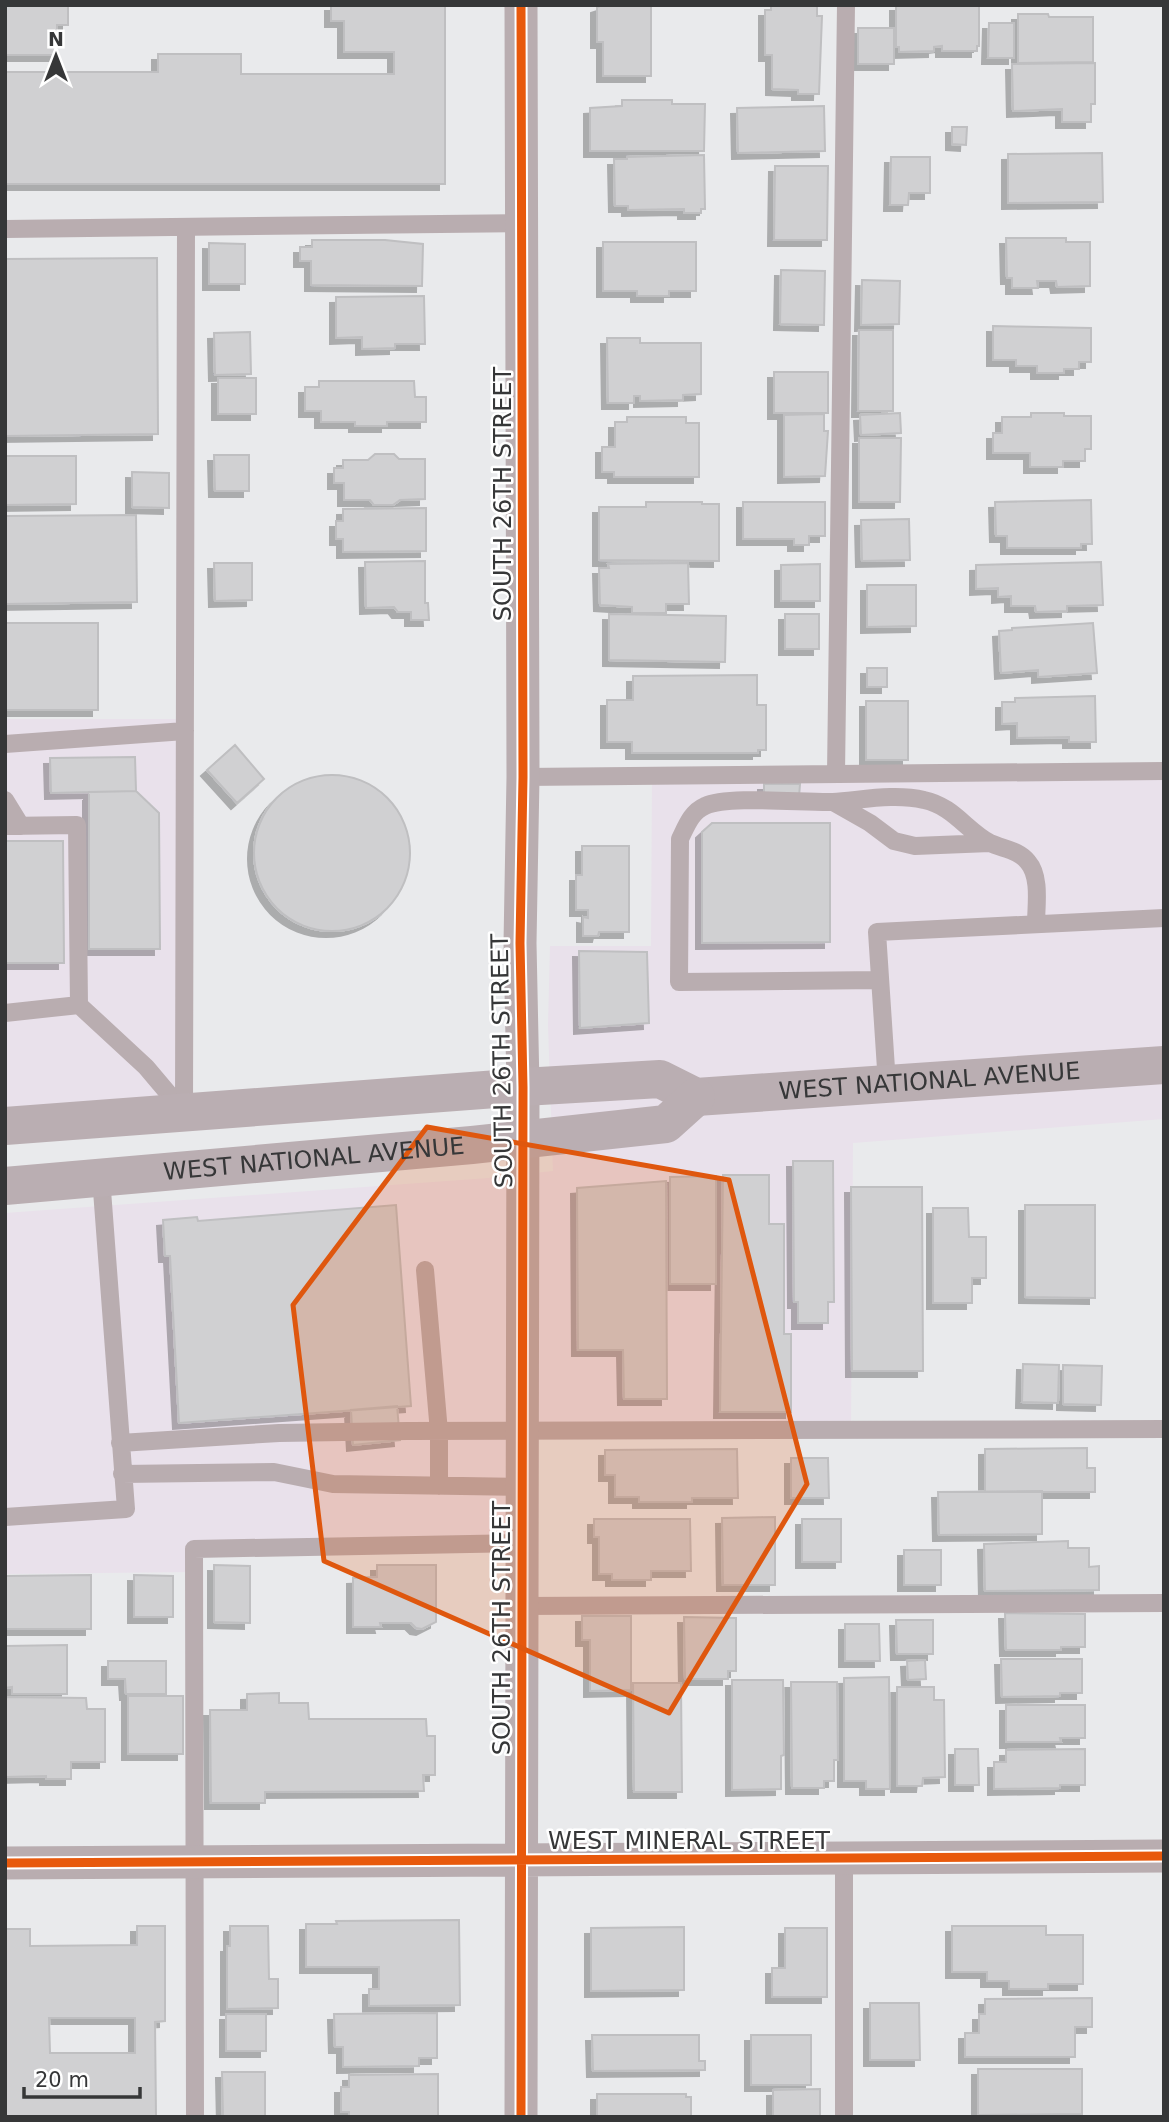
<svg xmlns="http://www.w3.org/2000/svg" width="1169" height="2122" font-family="'DejaVu Sans',sans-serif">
  <defs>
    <filter id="shadow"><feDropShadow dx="-6" dy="6" stdDeviation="0" flood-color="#0004"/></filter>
  </defs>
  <rect width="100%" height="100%" fill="#e9eaec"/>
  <!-- commercial -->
  <path fill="#e9e1eb" d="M5,719H185L184,1112L5,1126Z
    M1164,771V1119L853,1143L851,1430L522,1431V1543L195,1549L194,1572L5,1574V1213L489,1178L553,1171L548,1025L550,946H651L652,776Z"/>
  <!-- building -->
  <path fill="#d0d0d2" stroke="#bfbfc1" stroke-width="2" fill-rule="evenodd" filter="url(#shadow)" d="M5,5H68V25H57V55H5Z
    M331,5H445V184H5V72H158V54H241V74H394V52H344V21H331Z
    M603,5H651V76H603V42H597V7Z
    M771,5H817V16H822L819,94H798V90L772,89V55H765V10H771Z
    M896,5H979V46H977V51H942V46L934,47V51L899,52V47H896Z
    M1018,14H1048L1049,17H1093V62L1018,63Z
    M989,23H1014V58H988Z
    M858,28H894V64H858Z
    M1095,63V104H1091V122H1062V109L1013,111L1012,64Z
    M622,100H672V104H705L704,151H590V108L622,106Z
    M824,106L825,151L738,153L737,108Z
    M952,127H967L966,145L952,144Z
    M1102,153L1103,202L1008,203V154Z
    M704,155L705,209H701V213H684V209L628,210V206H615L614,159H627V157Z
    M891,157H930V193H909L908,205H890Z
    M775,166H828L827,240H774Z
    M1006,238H1066V242H1090V286L1057,287L1056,281H1037L1038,288H1012V278H1007Z
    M312,240H385L423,244L422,286L311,285V261H300V247H312Z
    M603,242H696V291H669V296H637V291H603Z
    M209,243L245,244V284H209Z
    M157,258L158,434L5,436V259Z
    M781,270L825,271L824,325L780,324Z
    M862,280L900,281L899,324L861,325Z
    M424,296L425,344H395V348L362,349V337L336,338V297Z
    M993,326L1091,328V362H1079V369H1064V373H1037V366H1016V360H993Z
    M859,330H893V411H858Z
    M250,332L251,374L215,375L214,333Z
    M607,338H640V343H701V394L683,395V400L640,401V396H634V403H608Z
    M774,372H828V413H774Z
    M218,378H256V414H218Z
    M319,381H414L415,397H426V422H387V426H355V422H321V411H305V387H319Z
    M900,413L901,433L861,435L860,415Z
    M1031,413H1064V416H1091V449H1085V461H1063V467H1030V453H993V433H1002V417H1031Z
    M824,414V431H828L825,476L784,477V415Z
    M627,417H686V423H699V477H614V472H602V447H615V422H627Z
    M859,438H901L900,502H859Z
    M375,454H394L399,459H425V499L400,500L393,505H374L370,500H344V483H334V468H343V460H368Z
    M214,455H249V491H215Z
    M5,456H76V504L5,505Z
    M132,472L169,473V508L132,507Z
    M1091,500L1092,544H1081V548H1007V536H996L995,502Z
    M646,502H702V504H719V561L599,560V507H646Z
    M743,502H825V536H809V545H794V539H743Z
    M426,508V551L343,552V539H336V521H343V509Z
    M136,515L137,602L5,604V516Z
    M909,519L910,560L862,561L861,520Z
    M425,561V603H428L429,620H411V612H398L394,607L366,608L365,562Z
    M1101,562L1103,605L1067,606V611L1036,612L1035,606H1011V596L998,597V588L976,589V565Z
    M214,563H252V600L215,601Z
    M688,563L689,604H666V613H632V607L600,605L599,568H609L608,564Z
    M820,564V601H781V565Z
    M867,585H916V626L867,627Z
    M609,614L726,616L725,662L609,660Z
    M785,614H819V649H785Z
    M5,623H98V710H5Z
    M1093,623L1097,673L1038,677V670L1001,673L999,631L1012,630V628Z
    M867,668H887V687H867Z
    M757,675V705H766V750H758V753H632V742H607V700H633V676Z
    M1095,696L1096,742H1069V737L1017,738V723L1002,724V702H1015V698Z
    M866,701H908V760H866Z
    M235,745L264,779L237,803L207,770Z
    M135,757L136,791L51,793L50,758Z
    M254 853a78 78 0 1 1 156 0a78 78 0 1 1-156 0Z
    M764,784H800L799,797H764Z
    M136,791L159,813L160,949H89V792Z
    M712,823H830V942L702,943V832Z
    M5,841H63L64,963H5Z
    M582,846H629V932H599L598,936H583V917L588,918V910H576V875H582Z
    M579,951L647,952L649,1023L580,1028Z
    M793,1161H833L834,1302H828V1323H798V1302H794Z
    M723,1175H769V1224H784V1334H791V1412H720Z
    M716,1176V1284H670V1177Z
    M666,1181L667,1399H624L623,1350H578L577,1188Z
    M851,1187H922L923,1371H852Z
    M396,1205L411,1406L179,1423L170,1256H165L163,1220L197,1217L198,1221Z
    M1025,1205H1095V1298L1025,1297Z
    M933,1208H968L969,1237H986V1278H972V1303H933Z
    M1023,1364L1059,1365L1058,1403L1022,1402Z
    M1063,1365L1102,1366L1101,1405L1063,1404Z
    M397,1406L400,1440L353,1445L351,1410Z
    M1087,1448V1468H1095V1492H985V1449Z
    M737,1449L738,1498H692V1502H639V1497H615V1475H605V1450Z
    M791,1458H828L829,1498H791Z
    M1042,1491V1534L939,1535L938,1492Z
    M775,1517V1585H723L722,1518Z
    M594,1519H690L691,1571H651V1580H612V1574H599V1537H594Z
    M802,1519H841V1562H802Z
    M1068,1541V1548H1089V1567L1099,1566V1590L985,1591L984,1544Z
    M904,1550H941V1585H904Z
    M214,1565L250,1566V1623L214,1622Z
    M377,1565H436V1622L422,1629L416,1628L411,1623H380L381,1627H353V1578L377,1577Z
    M91,1575V1629H5V1576Z
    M134,1575L173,1576V1617H134Z
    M1005,1613L1085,1614V1647H1061V1650H1006Z
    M582,1616H631V1690L590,1691V1640H582Z
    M684,1617L736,1618V1671H728V1679H685Z
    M896,1620H933V1654H897Z
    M845,1624H879L880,1661H845Z
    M67,1645V1694H12V1687L5,1688V1646Z
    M1001,1659H1082V1693H1060V1696L1002,1697Z
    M925,1660L926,1679L908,1680L907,1661Z
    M108,1661H166V1694H126L125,1679H108Z
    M889,1677L890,1789H866V1781H844V1678Z
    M732,1680H783L784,1755L781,1756V1789L732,1790Z
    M791,1682H837L838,1760H834V1781H824V1788H792Z
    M633,1683H681L682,1792H634Z
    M897,1687H934V1700H944L945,1777L923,1778L922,1786H897Z
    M279,1693V1703H308L309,1719H426L427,1736H435V1775H423L424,1791L265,1792V1803H211L210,1710H247V1694Z
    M128,1696H183V1754H128Z
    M5,1697L86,1698L87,1709H105V1762H71V1779H46V1776L5,1777Z
    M1006,1705H1085V1738H1060L1061,1742H1006Z
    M955,1749H978L979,1785H955Z
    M1085,1749V1785H1060V1788L994,1789V1762H1006V1750Z
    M459,1920L460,2005L369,2006V1989H379V1967H306V1924H337L336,1921Z
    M137,1926H165V2021L155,2022L156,2117H5V1929H30V1946L137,1945ZM49,2018H135V2053H50Z
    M230,1926H268L269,1979H278V2008L227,2009V1946H230Z
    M952,1926H1046V1935H1083V1984H1048V1989H1009V1981H987V1972H952Z
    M684,1927V1990L591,1991V1928Z
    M785,1928H827V1997H772V1968H785Z
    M1092,1998V2027H1075V2057H965V2033H979V2014H985V1999Z
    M870,2003H919L920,2060H870Z
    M437,2013V2058H419V2066L343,2067V2047H335L334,2014Z
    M226,2014H266V2051H226Z
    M592,2035H699V2061H705V2070L593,2071Z
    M751,2035H811V2085H751Z
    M978,2069H1082V2114L978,2115Z
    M222,2072H265V2117H223Z
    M438,2074V2117H349V2112H341V2087H349V2075Z
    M820,2089V2117H773V2090Z
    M597,2094H686V2097H691V2117H597Z"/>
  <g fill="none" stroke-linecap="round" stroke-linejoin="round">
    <!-- lane -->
    <path stroke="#b9adb0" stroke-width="18" d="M5,229L521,223
      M5,744L185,731
      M836,774L846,5
      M523,777L1164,771
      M5,800L21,826
      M833,802L870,823L894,841L915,846L990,843
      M5,826L77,825L79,1005
      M880,980L679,982L680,839C686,827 691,812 705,806C727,795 804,803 833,802C862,800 895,793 924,800C953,806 966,830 990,843C1003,849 1019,850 1028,862C1041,877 1036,906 1036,924
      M5,1013L79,1005L146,1067L184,1112
      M887,1084L877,932L1164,918
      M184,1112L186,227
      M425,1270L439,1432V1486
      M120,1443L279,1433L407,1431L1164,1429
      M122,1474L274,1472L333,1484L522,1487
      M5,1517L126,1509L101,1177
      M522,1606L1164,1603
      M844,1859V2117
      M195,2117L194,1549L522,1543"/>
    <!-- street -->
    <path stroke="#b9adb0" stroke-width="33" d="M5,1863L1164,1856
      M521,2117L523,1087L520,943L523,777L521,5"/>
    <!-- primary -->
    <g stroke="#baaeb2" stroke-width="38">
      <path id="s1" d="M5,1126L523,1087L660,1079L696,1097L1164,1065"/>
      <path id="s2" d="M5,1186L472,1145L666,1124L696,1097"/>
    </g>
    <!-- cycleway casing -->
    <g stroke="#fff" stroke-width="13">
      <path id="cycleway" d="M5,1863L1164,1856
        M521,2117L523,1087L520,943L523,777L521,5"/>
    </g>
    <!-- cycleway -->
    <use href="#cycleway" stroke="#e8590c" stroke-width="9"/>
  </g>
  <!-- marked area -->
  <path fill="#df570e" fill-opacity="0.2" stroke="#df570e" stroke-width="5" stroke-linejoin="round" d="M427,1127L729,1180L807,1484L669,1713L324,1561L293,1305Z"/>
  <g text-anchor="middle" stroke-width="5" stroke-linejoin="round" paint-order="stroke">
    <!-- street labels -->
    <g font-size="24" fill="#363738" stroke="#fff">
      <text transform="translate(503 494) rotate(-90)" y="8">SOUTH 26TH STREET</text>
      <text transform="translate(502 1061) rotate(-91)" y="8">SOUTH 26TH STREET</text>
      <text dy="8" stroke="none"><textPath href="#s1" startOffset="931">WEST NATIONAL AVENUE</textPath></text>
      <text dy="8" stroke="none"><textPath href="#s2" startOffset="310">WEST NATIONAL AVENUE</textPath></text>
      <text transform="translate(502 1628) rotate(-90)" y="8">SOUTH 26TH STREET</text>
      <text x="689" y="1849">WEST MINERAL STREET</text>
    </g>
  </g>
  <!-- border -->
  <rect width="1169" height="2122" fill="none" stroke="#363738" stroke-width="14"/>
  <!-- north arrow -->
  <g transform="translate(56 56)" stroke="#ffffff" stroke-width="5" paint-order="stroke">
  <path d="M0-5L12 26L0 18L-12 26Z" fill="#363738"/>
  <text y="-10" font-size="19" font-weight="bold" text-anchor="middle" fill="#363738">N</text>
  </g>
  <!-- scale -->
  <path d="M24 2087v10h116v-10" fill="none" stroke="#363738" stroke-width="3.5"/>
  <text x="35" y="2087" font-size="21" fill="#363738" stroke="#ffffff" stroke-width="5" paint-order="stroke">20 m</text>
</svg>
